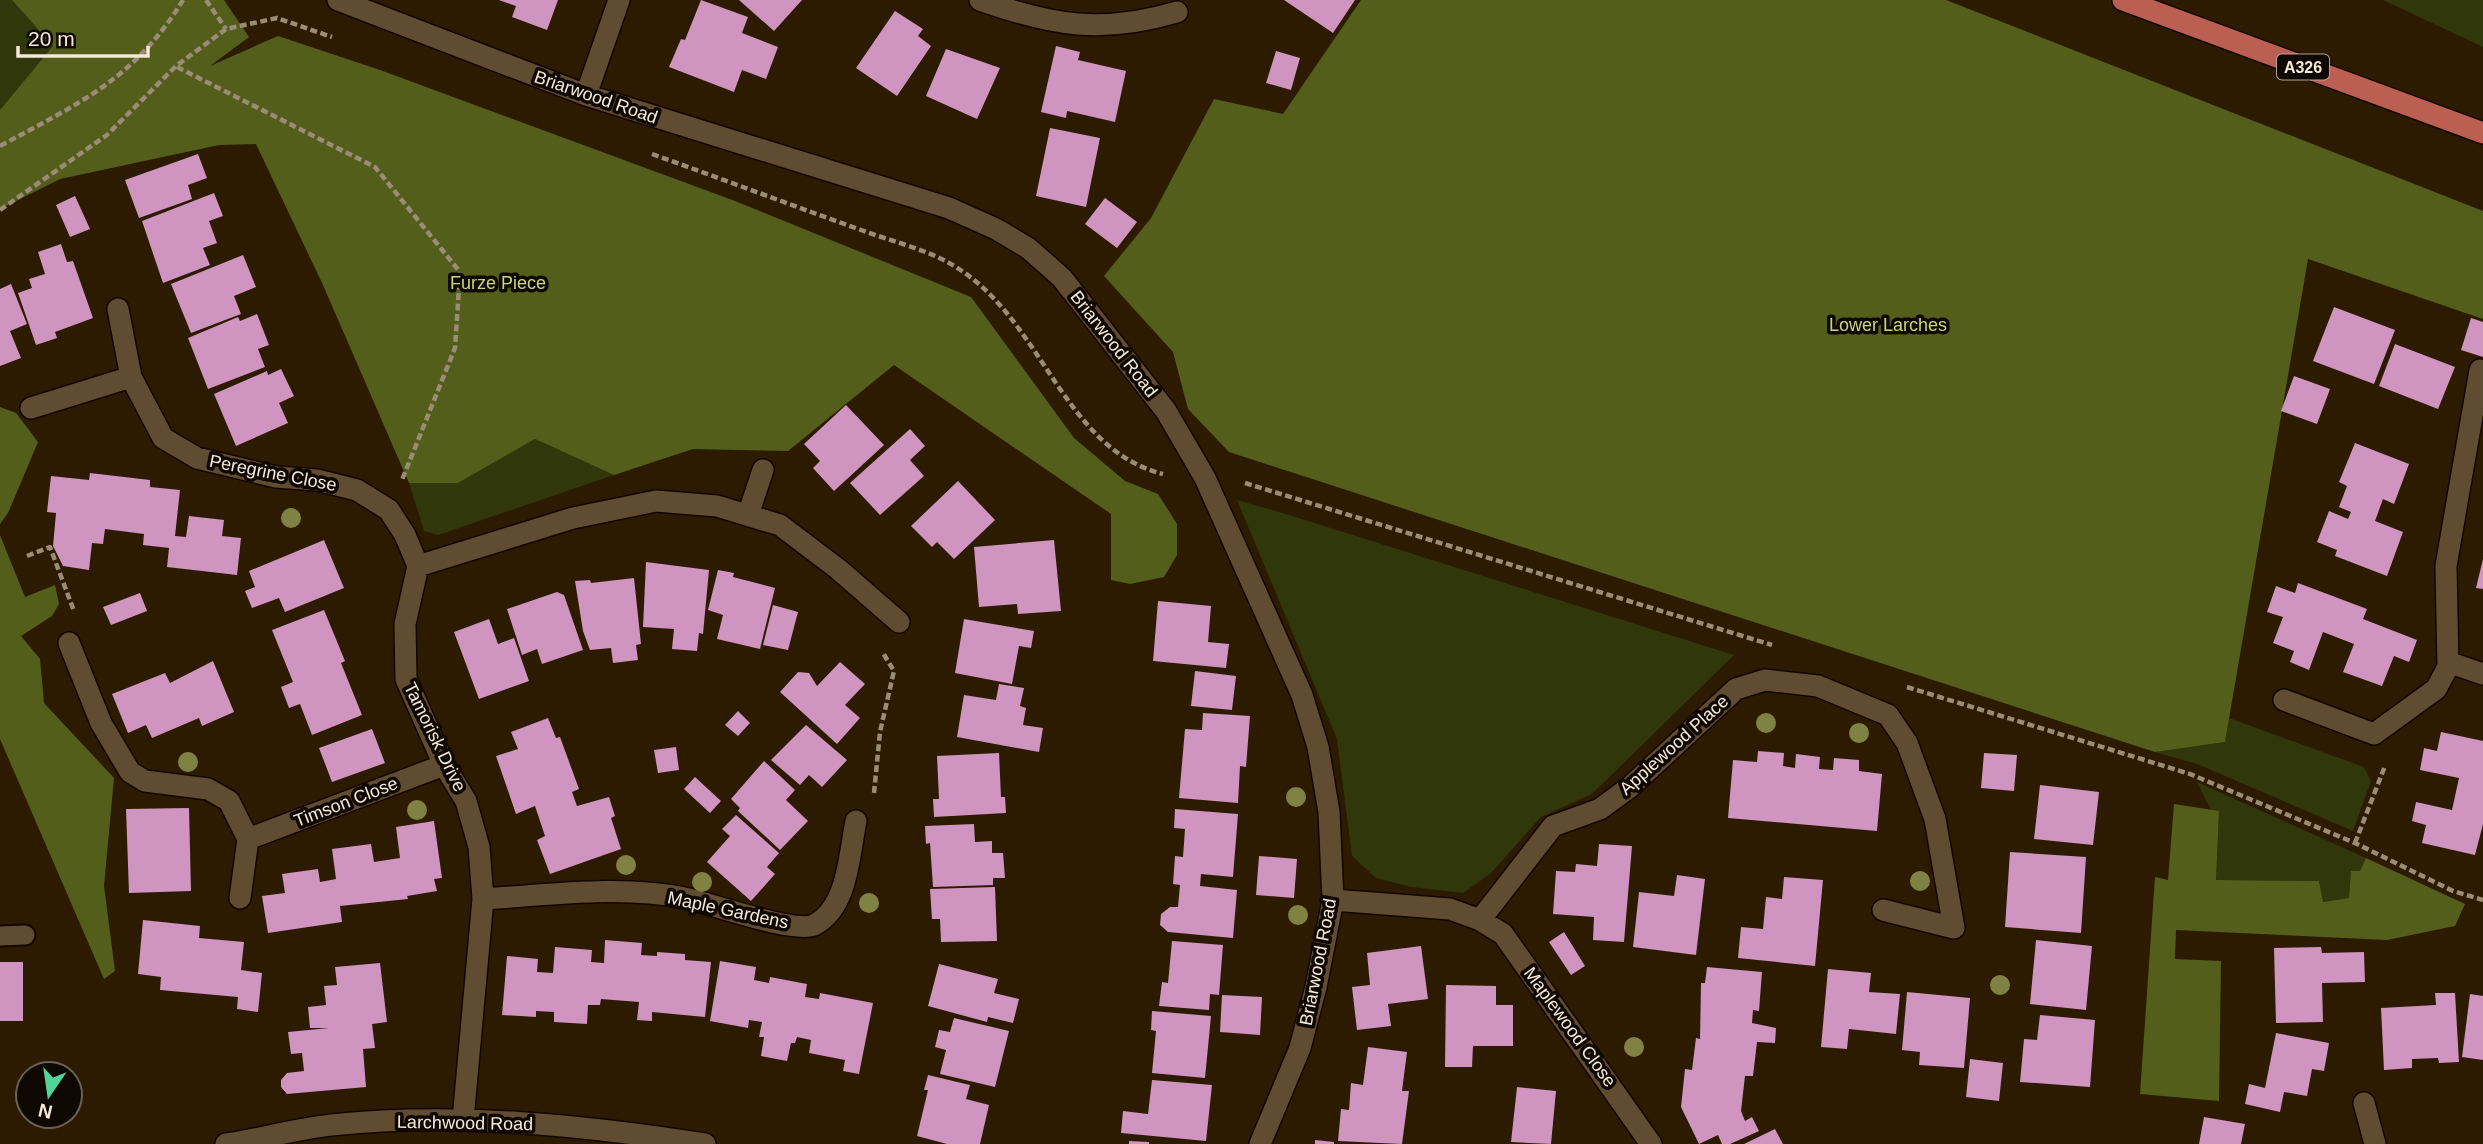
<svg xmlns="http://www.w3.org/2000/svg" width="2483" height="1144" font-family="Arial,sans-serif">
  <rect width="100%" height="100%" fill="#2c1b00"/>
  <!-- green -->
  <path fill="#30370a" d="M0,0H12L54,46L0,110Z
    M2383,0H2483V47Z
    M535,439L614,475L438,535L424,531L409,483H458Z
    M1237,500L1289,515L1734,655L1592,794L1541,817L1490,874L1463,893L1411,887L1376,878L1352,856L1337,739Z
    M2229,718L2364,767L2371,781L2353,831L2197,764L2155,752L2225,742Z
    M2197,782L2366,858L2360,871H2351L2349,898L2322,902L2319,881L2216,880L2219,812L2211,810Z"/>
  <!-- forest -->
  <path fill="#535e1b" d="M12,0H224L249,37L210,66L278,36L380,70L735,201L971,297L1074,438L1125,481L1158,494L1177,524V555L1164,577L1130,584L1111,580V514L894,365L788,451L693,449L614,475L535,439L458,483H409L323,285L256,144L219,145L60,179L0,209V110L53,46Z
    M1361,0H1946L2483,211V319L2308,259L2225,742L2155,752L1229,452L1188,409L1173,352L1104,276L1151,218L1214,99L1283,114Z
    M0,407L16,413L38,442L8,513L0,524Z
    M0,535L25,597L55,585L59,604L52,616L21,636L40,659L44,703L114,778L104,886L115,971L104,979L0,739Z
    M2174,804L2219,811L2216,880L2319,881L2323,902L2349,898L2351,871H2360L2366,858L2465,904L2455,926L2387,940L2176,930L2175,959L2221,961L2219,1101L2140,1094L2155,877L2168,880Z"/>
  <!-- building -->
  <path fill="#cf94bf" d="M499,0H558L547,30L512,17L516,6Z
    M701,0L748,17L742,33L778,47L766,79L742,70L734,92L669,67L681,39L685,40Z
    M739,0H802L774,31Z
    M1284,0H1355L1333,33Z
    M895,11L923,29L918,36L931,46L897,96L856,68Z
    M1056,46L1080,52L1078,60L1126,71L1115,122L1067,111L1066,118L1041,112Z
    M946,49L1000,68L977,119L926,96Z
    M1276,51L1300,58L1291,90L1266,83Z
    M1050,128L1100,138L1086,207L1036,196Z
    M198,154L207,178L188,185L192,199L139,218L125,180Z
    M214,193L223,216L209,221L217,243L203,248L210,265L163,283L142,221Z
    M75,196L90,229L70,237L56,205Z
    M1105,198L1137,222L1117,248L1085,224Z
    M61,244L67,262L73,261L93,318L55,332L57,338L36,345L18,293L32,288L29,279L45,274L38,252Z
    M243,255L256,287L234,296L241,314L191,333L171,284Z
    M11,284L27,324L10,331L21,358L0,366V289Z
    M2334,307L2395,330L2374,384L2313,361Z
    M257,314L269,345L258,349L265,367L208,389L188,338L238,317L240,321Z
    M2471,318L2483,322V357L2461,350Z
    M2395,344L2455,367L2438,409L2379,386Z
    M281,369L294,396L279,403L288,423L236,446L214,394L267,371L268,375Z
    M2294,376L2330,389L2317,424L2281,411Z
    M846,405L884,445L834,491L813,468L820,461L804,444Z
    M910,429L925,446L910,460L924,476L880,515L850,483Z
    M2355,443L2409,464L2394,504L2383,499L2375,521L2403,532L2387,576L2335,556L2337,550L2317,542L2329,511L2348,519L2351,512L2339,507L2347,486L2339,482Z
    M90,473L150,480V487L180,490L175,536L186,537L189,516L224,520L222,536L241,538L237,575L167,567L169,548L143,545L144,534L105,529L103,544L92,543L89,570L63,566L53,546L56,513L47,512L51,476L89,480Z
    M958,481L995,520L954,559L937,542L932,547L911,526Z
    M324,540L344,588L285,612L279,598L252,608L245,591L255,587L249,571Z
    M1054,540L1061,611L1018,614L1017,604L979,607L974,547Z
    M2483,559V589L2476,588Z
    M646,562L709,570L703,634L699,633L697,651L672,649L674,629L643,627Z
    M718,570L734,573L733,577L775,588L760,649L717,639L723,615L708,610Z
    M634,578L641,644L636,645L638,660L613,663L611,648L590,650L583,631L575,581L590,580L591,583Z
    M2298,583L2367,609L2363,619L2417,640L2409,662L2394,656L2382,686L2343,672L2354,644L2323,632L2309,670L2290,662L2294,651L2273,643L2283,617L2267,612L2276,586L2295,593Z
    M557,592L564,595L583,650L542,664L537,649L522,655L507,609Z
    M140,593L147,611L111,625L103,607Z
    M1158,601L1211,606L1208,642L1229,644L1226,668L1153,661Z
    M773,605L798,612L788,650L763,645Z
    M324,610L345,661L341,663L362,715L312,735L300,704L289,708L281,687L293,682L272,630Z
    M489,619L498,644L514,638L529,681L479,699L454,632Z
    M964,619L1034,631L1031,648L1019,646L1012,684L955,673Z
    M213,661L234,712L202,726L199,718L152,738L146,725L128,733L112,694L165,673L170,683Z
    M840,662L865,684L845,705L860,718L837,744L780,692L798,672L809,673L817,686Z
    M1195,671L1236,676L1232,710L1191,706Z
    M999,684L1024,688L1020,706L1026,708L1023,725L1043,728L1039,752L957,737L964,695L996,700Z
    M738,711L750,723L738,736L725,725Z
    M1203,713L1250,716L1246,767L1240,766L1238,803L1179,798L1185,729L1202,730Z
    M548,718L556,738L560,737L579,789L572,792L577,806L609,797L615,816L611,818L621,849L550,874L537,840L545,836L535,806L516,814L496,756L518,749L511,732Z
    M806,725L847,760L822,787L809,775L800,785L771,760Z
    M372,729L385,763L332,782L319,748Z
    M2441,732L2483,741V824L2475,855L2422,843L2426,825L2412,821L2416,802L2452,810L2459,778L2420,770L2424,748L2437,751Z
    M676,747L679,770L658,773L654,750Z
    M1758,751L1784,753L1783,766L1795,768L1796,754L1820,757L1819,769L1833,770L1834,758L1859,760V771L1882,774L1877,831L1728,818L1733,760L1757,762Z
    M999,753L1001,797H1005L1006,813L934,817L933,799H939L937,756Z
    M1984,753L2017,755L2014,791L1981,788Z
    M764,761L795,790L786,800L808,821L780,850L738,811L740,808L731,799Z
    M695,777L721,801L710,813L684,789Z
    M2040,785L2099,792L2093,845L2034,839Z
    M189,808L191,891L129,893L126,809Z
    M1175,809L1238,814L1233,877L1201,874L1200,886L1237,890L1233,938L1168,932L1160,925L1161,914L1170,907H1178L1180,885L1173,884L1175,856L1183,857L1185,829L1174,828Z
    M736,815L779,853L767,867L775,874L751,901L707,862L730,836L722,829Z
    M434,821L442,878L434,879L437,891L407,896L408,899L340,906L342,922L268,933L262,896L285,893L282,874L318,869L320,882L336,879L332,849L371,844L374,862L400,858L396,827Z
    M974,824L975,842L992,841V853H1003L1005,878H993V885L933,887L930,843L926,844L925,826Z
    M1599,844L1632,846L1624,942L1593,940L1594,917L1553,914L1556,871L1575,872L1576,864L1597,866Z
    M2010,852L2086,857L2081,933L2005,927Z
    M1259,856L1297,859L1294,898L1256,895Z
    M1677,875L1705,879L1696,955L1633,947L1639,892L1674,896Z
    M1784,877L1823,880L1815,966L1738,958L1741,927L1763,929L1766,897L1782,899Z
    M995,887L997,941L941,942L940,919H932L930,889Z
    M143,920L200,926L199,938L244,942L241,970L262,973L258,1012L237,1009L238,997L160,990L161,977L138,974Z
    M1564,932L1585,966L1571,975L1549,942Z
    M605,940L642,943L641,955L657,956V952L685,954V960L711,962L705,1017L652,1012V1021L637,1020L639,1002L601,999L600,1005H588L587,1024L554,1022V1012L536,1011V1017L502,1015L507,956L538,959L537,972L553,973L555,947L592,950L591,962L604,963Z
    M2036,940L2092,946L2086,1010L2030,1004Z
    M1172,941L1223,945L1219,995L1210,994L1209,1010L1159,1006L1162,982L1168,983Z
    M1421,946L1428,999L1388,1004L1391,1026L1357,1030L1352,987L1370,985L1367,953Z
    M2321,947L2322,953L2364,952L2365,982L2322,983L2323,1022L2276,1023L2274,948Z
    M720,961L756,967L754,980L769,983L770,977L807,984L805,997L819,999L820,993L873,1003L859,1074L843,1071L845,1060L809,1053L811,1040L797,1037L795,1043H791L787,1061L761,1056L764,1037H759L762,1022L749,1020L748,1028L710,1021Z
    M0,962H23V1021H0Z
    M380,963L387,1022L372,1024L375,1048L363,1049L366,1087L287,1094L281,1087V1080L287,1073L304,1071L302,1053L291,1054L288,1032L329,1028H310L308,1007L326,1005L324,986L337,985L335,967Z
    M939,964L998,979L994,993L1019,999L1013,1023L988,1017L987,1022L928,1006Z
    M1707,967L1762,972L1759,1011L1753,1010L1752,1023L1776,1028L1775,1043L1757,1042L1753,1076H1745L1741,1111L1745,1121L1752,1117L1759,1131L1730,1144H1722L1718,1135L1699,1144L1681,1107L1685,1069L1692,1070L1696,1038L1700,1039L1701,983H1705Z
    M1828,969L1871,973L1869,992L1900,994L1896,1034L1849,1029L1847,1049L1821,1047Z
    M1446,985L1496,986V1005H1513V1046H1473L1472,1067H1445Z
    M1907,992L1970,998L1964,1068L1919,1065L1920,1052L1902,1050Z
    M2435,993H2455L2459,1062L2439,1063L2438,1058L2412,1059V1068L2384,1070L2381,1008L2436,1005Z
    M2470,994L2483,996V1060L2462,1057Z
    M1222,995L1262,997L1260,1035L1220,1032Z
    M1152,1011L1211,1016L1205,1078L1152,1073L1156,1031L1151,1030Z
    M2040,1015L2095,1020L2090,1087L2020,1082L2024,1039L2037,1040Z
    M954,1018L1009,1031L995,1087L940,1074L946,1050L935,1047L939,1030L950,1032Z
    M2276,1033L2329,1043L2324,1071L2312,1069L2307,1096L2284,1092L2280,1112L2245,1104L2249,1084L2265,1088Z
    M1368,1047L1407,1052L1402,1091H1409L1402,1144L1338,1141L1341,1109L1349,1110L1351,1083L1363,1085Z
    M1970,1059L2003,1063L1999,1101L1966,1097Z
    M928,1075L970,1085L966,1099L989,1105L980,1144H947L917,1136L928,1090H924Z
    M1152,1080L1212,1085L1206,1141L1121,1133L1123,1111L1148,1114Z
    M1517,1087L1556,1091L1551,1144L1511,1142Z
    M2204,1117L2245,1124L2241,1144H2199Z
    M1775,1129L1783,1144H1744Z
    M1315,1140L1334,1142V1144H1315Z
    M1129,1141L1149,1142V1144H1129Z"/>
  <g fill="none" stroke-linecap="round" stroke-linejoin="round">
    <!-- lane casing -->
    <g stroke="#140500" stroke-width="23">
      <path id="lane" d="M0,936L25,935"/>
    </g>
    <!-- street casing -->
    <g stroke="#140500" stroke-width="24">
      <path id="street" d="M338,0L586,95L949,208L996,229L1028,248L1062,278L1166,411L1205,478L1302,695L1318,747L1329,812L1333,900L1316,987L1300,1048L1260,1144
        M980,0C1053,26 1102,34 1177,12
        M586,95L619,0
        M118,309L131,377L163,438L197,458L276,477L317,480L357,490L389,510L405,535L418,566
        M31,408L131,377
        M748,515L763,470
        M69,643L101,723L130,772L145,781L208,789L229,801L248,839L240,898
        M2448,662L2483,674
        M2284,700L2374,734L2436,689L2448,667L2446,566L2480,370
        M248,839L444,765
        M483,899C549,895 620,885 685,898C710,903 794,934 814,925C848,908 849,855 856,821
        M1333,900L1450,909L1480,920L1553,826L1600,809L1630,787L1736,689L1765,680L1818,686L1888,715L1907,743L1935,819L1954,928L1883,910
        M1480,920L1503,934L1651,1144
        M2364,1103L2375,1144
        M463,1120L483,899L479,847L466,801L444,765L406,679L405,624L418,566L573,518L656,501L717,506L780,525L838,569L899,622
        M226,1144C261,1139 296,1129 331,1125C455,1112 582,1125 705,1144"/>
    </g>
    <!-- primary casing -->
    <g stroke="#140500" stroke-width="24">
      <path id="primary" d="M2123,0L2483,133"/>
    </g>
    <!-- path -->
    <path stroke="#9a8c77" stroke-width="4.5" stroke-dasharray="7 3.5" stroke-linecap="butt" d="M206,0L226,29
      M177,67L375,167L460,272L455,348L402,480
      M0,146C79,103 134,80 183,0
      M652,154C722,179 791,205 861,230C893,242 931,250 959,269C1044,324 1064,449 1163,474
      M0,210L107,135L176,66L226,29L277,18L332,37
      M1245,483L1772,645
      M27,556L50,547L74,611
      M1907,687L2190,774L2355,843L2453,891L2483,900
      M874,793L880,732L894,671L883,653
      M2355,843L2385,766"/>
    <!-- lane -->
    <use href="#lane" stroke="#604c30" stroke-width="19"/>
    <!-- street -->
    <use href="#street" stroke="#604c30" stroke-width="21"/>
    <!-- primary -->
    <use href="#primary" stroke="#bb5f53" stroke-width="21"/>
  </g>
  <!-- trees -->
  <g fill="#808243">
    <circle cx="291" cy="518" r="10"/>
    <circle cx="1766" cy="723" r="10"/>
    <circle cx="1859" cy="733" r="10"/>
    <circle cx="188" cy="762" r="10"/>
    <circle cx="1296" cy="797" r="10"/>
    <circle cx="417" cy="810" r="10"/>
    <circle cx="626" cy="865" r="10"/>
    <circle cx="1920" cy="881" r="10"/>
    <circle cx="702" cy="882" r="10"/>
    <circle cx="869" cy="903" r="10"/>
    <circle cx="1298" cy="915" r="10"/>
    <circle cx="2000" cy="985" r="10"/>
    <circle cx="1634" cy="1047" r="10"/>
  </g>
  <g text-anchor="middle" stroke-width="7" stroke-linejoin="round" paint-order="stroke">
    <!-- shield labels -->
    <rect fill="#0f0701" stroke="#b0a598" stroke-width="2" x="2277" y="54.5" width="52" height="25" rx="5"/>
    <g font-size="16" font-weight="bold" fill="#f5e9d9">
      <text x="2303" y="73">A326</text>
    </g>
    <!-- street labels -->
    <g font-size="18" fill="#f5e9d9" stroke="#0f0701">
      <text transform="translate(596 97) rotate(19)" y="6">Briarwood Road</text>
      <text transform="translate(1114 344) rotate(52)" y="6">Briarwood Road</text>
      <text transform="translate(273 473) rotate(11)" y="6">Peregrine Close</text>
      <text transform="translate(435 737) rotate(64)" y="6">Tamorisk Drive</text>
      <text transform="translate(1674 745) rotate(-42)" y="6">Applewood Place</text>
      <text transform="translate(346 802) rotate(-21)" y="6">Timson Close</text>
      <text transform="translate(728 910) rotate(12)" y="6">Maple Gardens</text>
      <text transform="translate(1318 962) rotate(-79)" y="6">Briarwood Road</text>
      <text transform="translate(1570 1027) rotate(54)" y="6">Maplewood Close</text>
      <text transform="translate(465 1123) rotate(1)" y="6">Larchwood Road</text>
    </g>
    <!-- park labels -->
    <g font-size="18" fill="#c5d77a" stroke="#0f0701">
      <text x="498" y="289">Furze Piece</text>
      <text x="1888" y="331">Lower Larches</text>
    </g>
  </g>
  <!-- north arrow -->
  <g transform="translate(49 1095) rotate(193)"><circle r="33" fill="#0f0701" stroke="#6b6157" stroke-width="2"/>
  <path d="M0-5L12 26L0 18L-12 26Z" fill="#52d397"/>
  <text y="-10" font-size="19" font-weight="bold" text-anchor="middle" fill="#f5e9d9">N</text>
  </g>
  <!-- scale -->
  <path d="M18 46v10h130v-10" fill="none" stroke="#f5e9d9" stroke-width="3.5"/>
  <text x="28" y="46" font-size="21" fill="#f5e9d9" stroke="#0f0701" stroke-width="5" paint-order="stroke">20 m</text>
</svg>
